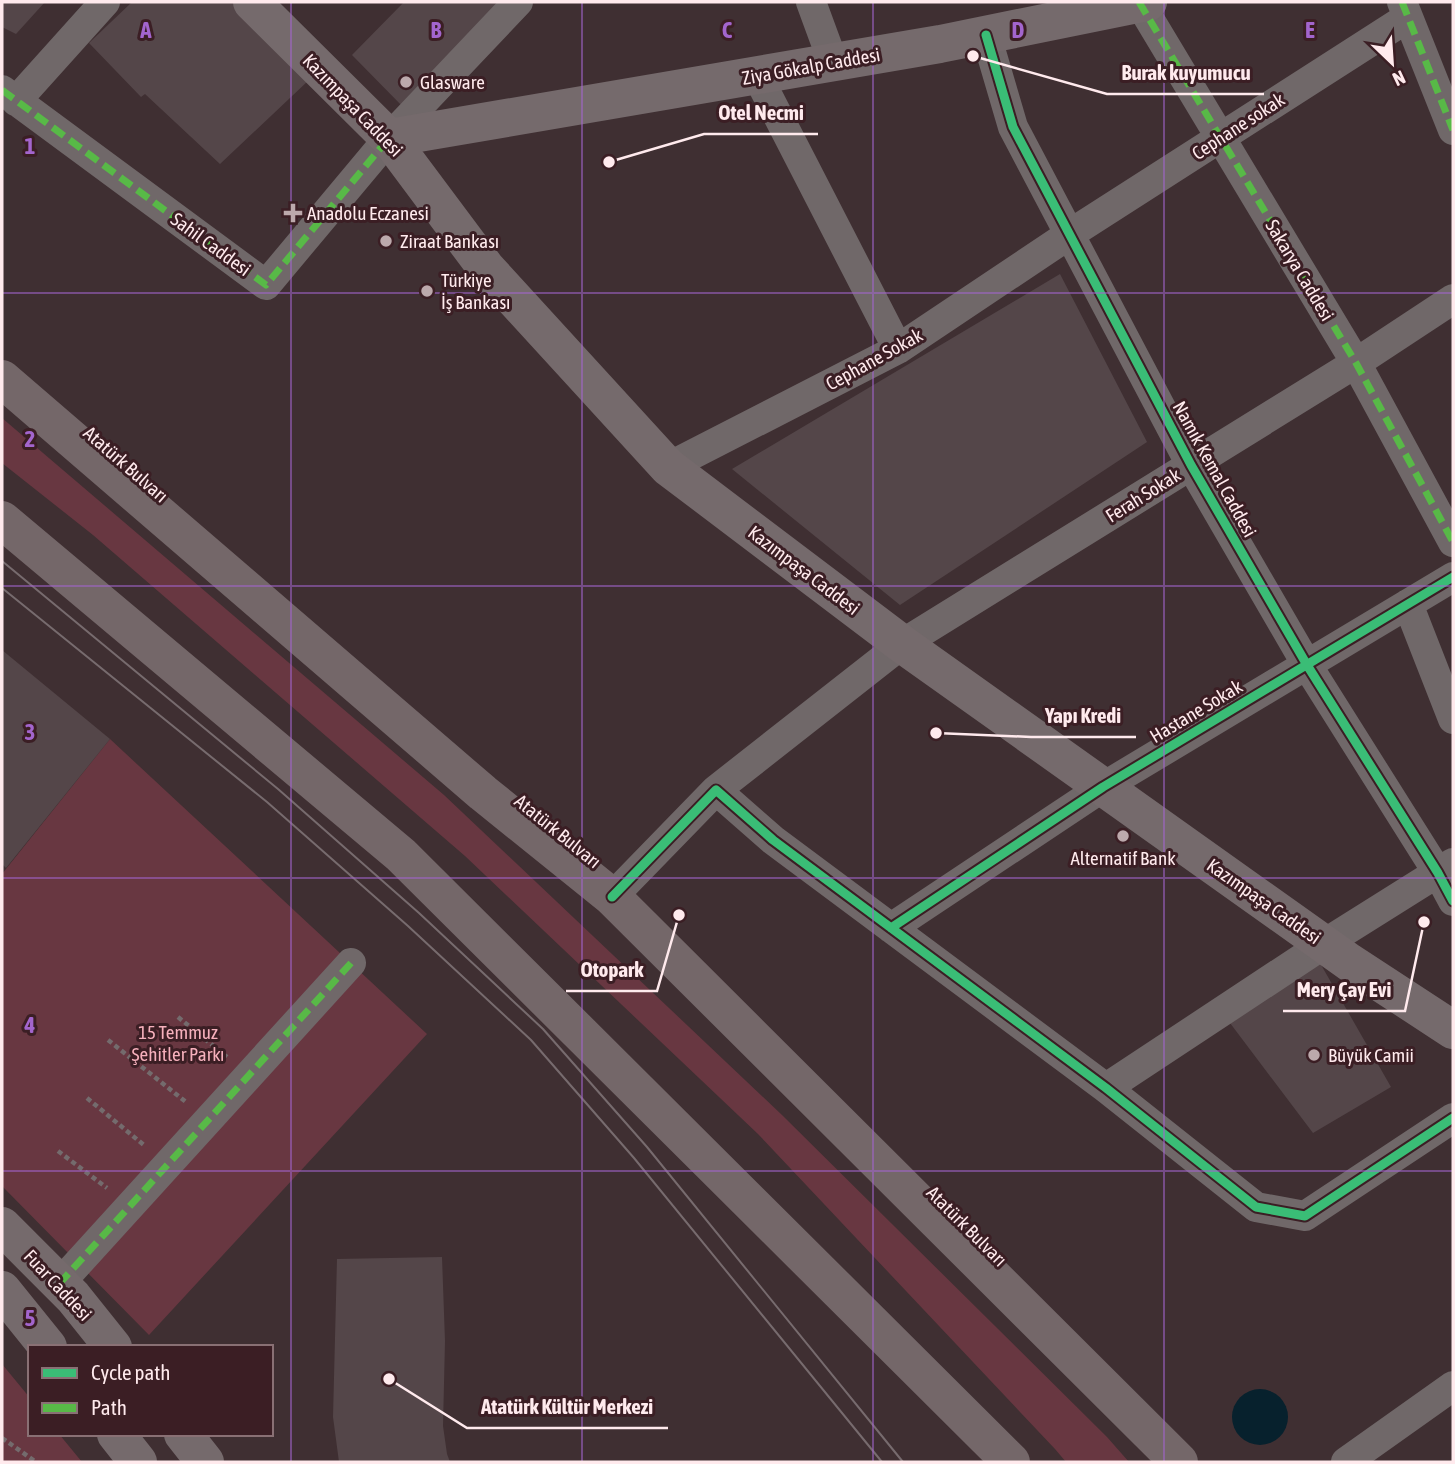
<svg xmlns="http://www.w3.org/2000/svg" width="1455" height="1464" font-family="'Asap Condensed',sans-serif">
  <rect width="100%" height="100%" fill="#3f2f32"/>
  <!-- green -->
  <path fill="#683741" d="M2,418L444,795L782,1115L1107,1437L1129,1462H1066L1055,1449L758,1134L465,856L93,535L2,463Z
    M110,739L427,1034L149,1335L2,1186V874Z
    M2,1364L30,1398V1434H59L82,1462H2Z"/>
  <!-- water -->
  <path fill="#07212d" d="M1232 1417a28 28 0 1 1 56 0a28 28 0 1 1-56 0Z"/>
  <!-- building -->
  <path fill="#544649" d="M2,2H45L16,34L2,27Z
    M132,2H241L309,80L220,164L145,94L141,97L89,43Z
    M404,2H509L406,110L352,55Z
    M1060,274L1147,442L900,605L732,469Z
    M2,650L110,739L6,868L2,864Z
    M1320,963L1391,1087L1313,1133L1230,1023Z
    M442,1257L445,1341L443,1426L447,1454L450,1462H339L333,1417L337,1259Z"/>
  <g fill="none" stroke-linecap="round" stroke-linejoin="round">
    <!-- path -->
    <path stroke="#746b6d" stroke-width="4.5" stroke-dasharray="5 3.5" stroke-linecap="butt" d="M178,1017L227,1057
      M108,1040L186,1102
      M87,1098L145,1146
      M58,1151L107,1188
      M2,1438L36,1462"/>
    <!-- street -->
    <path stroke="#706869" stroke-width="30" d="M811,2L833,62
      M1139,2L1356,363L1453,542
      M1402,2L1453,130
      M986,35L1013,127L1191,465L1307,665L1438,873L1453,901
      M757,75L898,349
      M2,90L266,285L389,138L518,2
      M16,101L105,2
      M668,467L898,349L1070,234L1407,18
      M1408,604L1453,719
      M716,790L902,644L1356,363L1453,299
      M612,897L716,790L773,840L1106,1088L1256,1207L1305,1216L1453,1118
      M891,928L1103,787L1453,577
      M1106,1088L1324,944L1453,863
      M59,1284L351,963
      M1346,1462L1453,1386"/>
    <!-- secondary -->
    <path stroke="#756a6c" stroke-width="38" d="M252,2L389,138L486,268L668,467L902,644L1349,962L1453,1030
      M389,138L940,44L1148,2
      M2,1226L73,1297L113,1347
      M2,1290L48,1347
      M116,1434L138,1462
      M183,1434L205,1462"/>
    <!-- primary -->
    <path stroke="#746769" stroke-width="38" d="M2,379L483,793L612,897L1179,1462
      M2,520L401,855L1011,1462"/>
    <!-- tram -->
    <path stroke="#776b6e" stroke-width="2" d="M2,561L278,789L419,913L543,1029L647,1147L903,1462
      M2,588L267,802L408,926L531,1040L634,1158L882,1462"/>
    <!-- quiet -->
    <path stroke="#58b947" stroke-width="7" stroke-dasharray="14 7" stroke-linecap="butt" d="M1139,2L1356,363L1453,542
      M1402,2L1453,130
      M2,90L266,285L389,138
      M59,1284L351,963"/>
    <!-- cycleway casing -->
    <g stroke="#3b1e24" stroke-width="13">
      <path id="cycleway" d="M986,35L1013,127L1191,465L1307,665L1438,873L1453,901
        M612,897L716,790L773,840L1106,1088L1256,1207L1305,1216L1453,1118
        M891,928L1103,787L1453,577"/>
    </g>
    <!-- cycleway -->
    <use href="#cycleway" stroke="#3abd76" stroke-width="9"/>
  </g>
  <!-- grid -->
  <path fill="none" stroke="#a365cd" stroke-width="2" stroke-opacity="0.55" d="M291,2V1462M582,2V1462M873,2V1462M1164,2V1462M2,293H1453M2,586H1453M2,878H1453M2,1171H1453"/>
  <!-- markers -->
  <g fill="#bca9ac" stroke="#3b1e24" stroke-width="2.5">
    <circle cx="406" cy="82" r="7"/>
    <path d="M289.5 202.5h7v7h7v7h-7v7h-7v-7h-7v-7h7z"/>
    <circle cx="386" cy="241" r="7"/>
    <circle cx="427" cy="291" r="7"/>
    <circle cx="1123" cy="836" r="7"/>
    <circle cx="1314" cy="1055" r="7"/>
  </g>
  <g text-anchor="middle" stroke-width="6" stroke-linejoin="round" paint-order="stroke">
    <!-- street labels -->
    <g font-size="19" fill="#ffeaed" stroke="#3b1e24">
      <text transform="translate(811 66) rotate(-10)" y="7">Ziya Gökalp Caddesi</text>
      <text transform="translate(353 105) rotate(46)" y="7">Kazımpaşa Caddesi</text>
      <text transform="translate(1238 126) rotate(-33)" y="7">Cephane sokak</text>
      <text transform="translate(211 244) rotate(36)" y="7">Sahil Caddesi</text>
      <text transform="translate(1300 270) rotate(59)" y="7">Sakarya Caddesi</text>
      <text transform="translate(874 359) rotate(-29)" y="7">Cephane Sokak</text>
      <text transform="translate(126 464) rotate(41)" y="7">Atatürk Bulvarı</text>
      <text transform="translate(1215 469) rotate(61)" y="7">Namık Kemal Caddesi</text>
      <text transform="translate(1143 495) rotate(-32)" y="7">Ferah Sokak</text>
      <text transform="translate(804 570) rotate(37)" y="7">Kazımpaşa Caddesi</text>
      <text transform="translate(1196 711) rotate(-31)" y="7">Hastane Sokak</text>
      <text transform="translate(558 831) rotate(39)" y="7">Atatürk Bulvarı</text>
      <text transform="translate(1264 901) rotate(35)" y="7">Kazımpaşa Caddesi</text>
      <text transform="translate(967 1226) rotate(45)" y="7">Atatürk Bulvarı</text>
      <text transform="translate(58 1285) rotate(47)" y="7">Fuar Caddesi</text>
    </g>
    <!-- poi labels -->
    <g font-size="19" fill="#ffeaed" stroke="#3b1e24" text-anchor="start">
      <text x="420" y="89">Glasware</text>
      <text x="307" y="220">Anadolu Eczanesi</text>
      <text x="400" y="248">Ziraat Bankası</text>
      <text x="441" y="287">Türkiye<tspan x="441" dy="22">İş Bankası</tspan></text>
      <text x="1123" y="865" text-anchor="middle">Alternatif Bank</text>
      <text x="1328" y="1062">Büyük Camii</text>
    </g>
    <!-- park labels -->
    <g font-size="19" fill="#f6b0bc" stroke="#3b1e24">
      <text x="178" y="1039">15 Temmuz<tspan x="178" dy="22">Şehitler Parkı</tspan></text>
    </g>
  </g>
  <g font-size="23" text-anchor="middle" font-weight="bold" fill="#a365cd" stroke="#3b1e24" stroke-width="6" stroke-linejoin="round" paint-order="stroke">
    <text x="146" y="38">A</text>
    <text x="436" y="38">B</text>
    <text x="727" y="38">C</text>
    <text x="1018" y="38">D</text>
    <text x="1310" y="38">E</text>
    <text x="30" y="154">1</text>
    <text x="30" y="447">2</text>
    <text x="30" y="740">3</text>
    <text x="30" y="1033">4</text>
    <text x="30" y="1326">5</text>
  </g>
  <!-- callouts -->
  <path fill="none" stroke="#ffeaed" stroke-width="2.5" d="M973 56L1107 94H1264M609 162L704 134H818M936 733L1031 737H1136M679 915L657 991H566M1424 922L1405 1011H1283M389 1379L467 1428H668"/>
  <g fill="#ffeaed" stroke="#3b1e24" stroke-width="2.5">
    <circle cx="973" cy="56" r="7"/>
    <circle cx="609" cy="162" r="7"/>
    <circle cx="936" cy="733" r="7"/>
    <circle cx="679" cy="915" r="7"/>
    <circle cx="1424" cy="922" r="7"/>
    <circle cx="389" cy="1379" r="7"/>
  </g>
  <g font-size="21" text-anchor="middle" font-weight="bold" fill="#ffeaed" stroke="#3b1e24" stroke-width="6" stroke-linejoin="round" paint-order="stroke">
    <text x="1186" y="80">Burak kuyumucu</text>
    <text x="761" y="120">Otel Necmi</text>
    <text x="1083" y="723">Yapı Kredi</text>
    <text x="612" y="977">Otopark</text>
    <text x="1344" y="997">Mery Çay Evi</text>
    <text x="567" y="1414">Atatürk Kültür Merkezi</text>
  </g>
  <!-- border -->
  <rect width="1455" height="1464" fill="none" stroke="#ffeaed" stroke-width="7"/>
  <!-- legend -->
  <rect x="28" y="1345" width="245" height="91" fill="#3b1e24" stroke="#897074" stroke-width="2"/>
  <rect x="42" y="1368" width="35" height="10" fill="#3abd76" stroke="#897074" stroke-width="2"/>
  <text x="91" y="1380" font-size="21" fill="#ffeaed">Cycle path</text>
  <rect x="42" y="1403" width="35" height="10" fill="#58b947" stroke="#897074" stroke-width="2"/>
  <text x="91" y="1415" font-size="21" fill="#ffeaed">Path</text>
  <!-- north arrow -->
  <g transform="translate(1392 63) rotate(155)" stroke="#3b1e24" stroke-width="5" paint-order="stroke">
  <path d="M0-5L12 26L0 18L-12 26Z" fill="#ffeaed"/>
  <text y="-10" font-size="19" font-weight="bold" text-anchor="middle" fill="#ffeaed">N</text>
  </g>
</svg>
